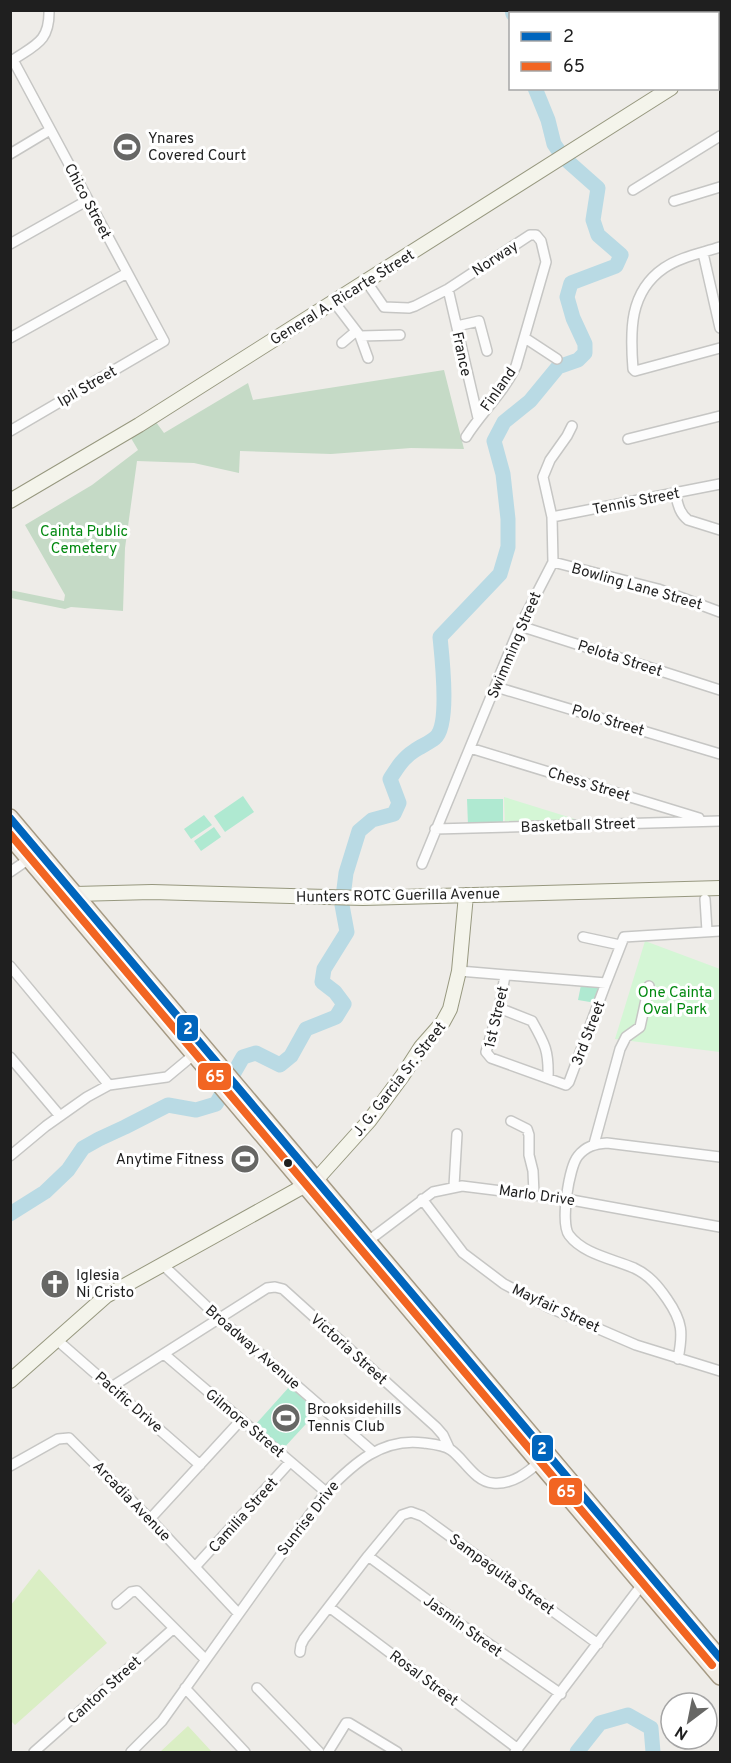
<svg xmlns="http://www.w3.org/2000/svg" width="731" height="1763" font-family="Overpass,sans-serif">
  <rect width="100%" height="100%" fill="#eeece8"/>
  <!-- grass -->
  <path fill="#daeec4" d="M39,1569L107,1643L15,1725L10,1720L11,1605Z
    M188,1726L212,1752H160Z"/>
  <!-- cemetery -->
  <path fill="#c5dac6" d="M444,370L464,449L411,448L331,454L240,451L239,473L194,463L137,461L125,548L123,611L71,607L65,609L11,598L10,590L64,601L65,595L25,525L92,485L138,450L128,433L153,418L164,433L248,383L253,400Z"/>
  <!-- park -->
  <path fill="#d4f6d5" d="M504,797L591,824L505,825Z
    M645,941L720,969V1052L615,1039Z"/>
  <!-- pitch -->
  <path fill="#afe9d1" d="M243,796L254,812L225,832L214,816Z
    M467,799H503V825H468Z
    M204,815L212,825L191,839L184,829Z
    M214,827L221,837L201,851L194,841Z
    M581,985L602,989L596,1003L578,1000Z
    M290,1386L317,1412L282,1450L255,1425Z"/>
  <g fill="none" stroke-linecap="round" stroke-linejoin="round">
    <!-- river -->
    <path stroke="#b9dae4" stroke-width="15" d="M512,10L513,14
      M10,1214L45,1192L68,1170L83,1148L99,1139L125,1127L168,1105L196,1110L216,1104L243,1057L256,1053L280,1065L291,1056L306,1029L336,1017L344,1004L335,992L322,982L324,969L347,932L342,905L346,873L359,831L372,820L394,814L399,803L390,779C397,768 403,758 414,751C421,746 429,743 435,738C450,726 442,657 440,637L500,574L508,547V519L503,474L494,441L504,422L530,401L558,367L578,360L585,353V344L573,318L567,297L571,283L616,266L621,255L598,235L593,220L598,188L563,157L554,144L548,120L535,88
      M577,1752L600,1723L628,1715L651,1728L653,1752"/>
    <!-- street casing -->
    <g stroke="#c6c6c4" stroke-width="12">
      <path id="street" d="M10,62C34,45 50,43 49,10
        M718,69L720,74
        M10,154L50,130
        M633,190L720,136
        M674,201L720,187
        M10,244L88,200
        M720,247C702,253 680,257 664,268C629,292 630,331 633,369L635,371L720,348
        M703,253L720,328
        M366,281L384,307L409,308L415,306L448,289L530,235H536L541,241L546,262L516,366C504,392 481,413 466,437
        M448,289L478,418
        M334,302L360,336L368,358
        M457,326L479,321L487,351
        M360,336L400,335
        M10,338L127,273
        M525,338L557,359
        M342,343L355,332
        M10,431L164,341L13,60
        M628,439L720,416
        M675,493C678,504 679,513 688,520L720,530
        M552,517L720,484
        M553,562L658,589L720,612
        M520,626L720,690
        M496,687L720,754
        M470,748L699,818
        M435,829L720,821
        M422,864L520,626L553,562L552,517L543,477L550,460L567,436L572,426
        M10,872L29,859
        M705,899L707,931
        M583,937L620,945
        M10,966L109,1085
        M459,971L606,983L624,937L720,931
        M505,976L499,1008L486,1052L491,1058L566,1085L569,1082L606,983
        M499,1008L532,1021C545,1044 549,1051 548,1078
        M10,1057L60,1116
        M511,1121L527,1129L529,1135V1155L533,1171L534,1194
        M594,1144L620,1049L626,1037L640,1027L649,986
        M10,1156L46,1126L87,1097L109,1085L167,1077L197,1052
        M454,1186L457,1134
        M422,1199L463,1253L504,1284L548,1307L636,1345L720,1371
        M368,1241L433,1192L462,1186L566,1199L720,1227
        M163,1265L220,1319L372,1451
        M57,1340L200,1465
        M164,1354L326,1492
        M678,1359C683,1333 683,1322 667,1299C658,1286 649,1275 634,1268C613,1259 583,1254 569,1235C560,1223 569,1167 578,1156C586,1146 595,1144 607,1143L720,1157
        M113,1386L267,1288L275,1287L283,1289L436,1427L443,1435L449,1448
        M10,1466L58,1439L69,1438L150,1519L238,1613
        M150,1519L241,1420
        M368,1556L463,1626L561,1694
        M195,1567L290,1462
        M117,1604L131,1592L137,1591L205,1659
        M329,1607L518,1749
        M300,1652L301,1645L304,1639L368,1556L402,1515L411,1512L422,1516L598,1644
        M185,1688L245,1752
        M257,1688L319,1752
        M34,1752L174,1628
        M131,1752L162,1721L326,1492C353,1464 382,1437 424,1443C432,1444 444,1445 451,1450C464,1459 475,1482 493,1483C513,1485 528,1472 542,1460
        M328,1752L346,1723H349L397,1752
        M515,1752L644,1582"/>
    </g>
    <!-- secondary casing -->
    <g stroke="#97987f" stroke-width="16">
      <path id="secondary" d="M718,59L720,57
        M10,501L139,425L671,88
        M75,894L152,892L363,898L720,888
        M316,1180L369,1121L403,1075L421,1047L443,1022L450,1009L459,971L466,895
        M10,1381L106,1296L304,1186"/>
    </g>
    <!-- primary casing -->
    <g stroke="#a59a84" stroke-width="18">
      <path id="primary" d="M10,817L720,1658
        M10,837L720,1677"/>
    </g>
    <!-- street -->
    <use href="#street" stroke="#fcfcfc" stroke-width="9"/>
    <!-- secondary -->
    <use href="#secondary" stroke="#f4f4eb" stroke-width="14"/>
    <!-- primary -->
    <use href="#primary" stroke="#f1ece5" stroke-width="15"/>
    <!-- bus-1 casing -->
    <g stroke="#fff" stroke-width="12">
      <path id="bus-1" d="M10,818L720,1658"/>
    </g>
    <!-- bus-2 casing -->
    <g stroke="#fff" stroke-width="12">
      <path id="bus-2" d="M10,834L712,1665"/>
    </g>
    <!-- bus-1 -->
    <use href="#bus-1" stroke="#0065bd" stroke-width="8"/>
    <!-- bus-2 -->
    <use href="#bus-2" stroke="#f26522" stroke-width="8"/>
  </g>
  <!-- icons -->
  <defs>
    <g id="stadium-disc" transform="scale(1.5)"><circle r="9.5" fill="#676765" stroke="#fff"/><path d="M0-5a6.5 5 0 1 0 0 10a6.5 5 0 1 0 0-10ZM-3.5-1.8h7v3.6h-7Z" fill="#fff"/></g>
    <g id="church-disc" transform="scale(1.5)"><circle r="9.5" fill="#676765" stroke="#fff"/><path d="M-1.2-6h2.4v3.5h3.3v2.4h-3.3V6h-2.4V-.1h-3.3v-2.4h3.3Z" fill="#fff"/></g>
  </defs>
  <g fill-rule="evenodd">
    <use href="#stadium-disc" x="127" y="147"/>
    <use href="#stadium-disc" x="245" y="1159"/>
    <use href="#church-disc" x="55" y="1284"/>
    <use href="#stadium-disc" x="286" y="1418"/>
  </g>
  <!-- markers -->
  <circle fill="#1f1f1f" stroke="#fff" stroke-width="2" cx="288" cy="1163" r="5"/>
  <g text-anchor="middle" stroke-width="6" stroke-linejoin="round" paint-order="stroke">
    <!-- poi labels -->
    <g font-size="15" fill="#1f1f1f" stroke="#fff" text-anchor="start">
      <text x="148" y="143">Ynares<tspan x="148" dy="17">Covered Court</tspan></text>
      <text x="224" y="1164" text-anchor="end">Anytime Fitness</text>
      <text x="76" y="1280">Iglesia<tspan x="76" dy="17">Ni Cristo</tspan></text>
      <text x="307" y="1414">Brooksidehills<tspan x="307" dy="17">Tennis Club</tspan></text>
    </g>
    <!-- street labels -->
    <g font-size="15" fill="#1f1f1f" stroke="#fff">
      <text transform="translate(88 201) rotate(62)" y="5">Chico Street</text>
      <text transform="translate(495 258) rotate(-33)" y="5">Norway</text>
      <text transform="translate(342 297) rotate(-32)" y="5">General A. Ricarte Street</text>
      <text transform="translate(462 354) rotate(78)" y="5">France</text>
      <text transform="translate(87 386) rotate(-30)" y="5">Ipil Street</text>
      <text transform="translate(498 389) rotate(-55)" y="5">Finland</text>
      <text transform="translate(636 501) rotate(-11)" y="5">Tennis Street</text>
      <text transform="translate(637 586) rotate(16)" y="5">Bowling Lane Street</text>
      <text transform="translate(514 645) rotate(-67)" y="5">Swimming Street</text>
      <text transform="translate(620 658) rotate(18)" y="5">Pelota Street</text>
      <text transform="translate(608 720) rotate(17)" y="5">Polo Street</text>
      <text transform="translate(589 784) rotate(17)" y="5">Chess Street</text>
      <text transform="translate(578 825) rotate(-2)" y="5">Basketball Street</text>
      <text transform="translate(398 895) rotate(-1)" y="5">Hunters ROTC Guerilla Avenue</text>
      <text transform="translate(496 1017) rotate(-77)" y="5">1st Street</text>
      <text transform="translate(588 1033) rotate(-69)" y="5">3rd Street</text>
      <text transform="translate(399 1079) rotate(-52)" y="5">J. G. Garcia Sr. Street</text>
      <text transform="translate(537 1195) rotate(8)" y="5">Marlo Drive</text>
      <text transform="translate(556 1308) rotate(25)" y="5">Mayfair Street</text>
      <text transform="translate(253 1347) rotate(41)" y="5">Broadway Avenue</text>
      <text transform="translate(349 1349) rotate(42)" y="5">Victoria Street</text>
      <text transform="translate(129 1402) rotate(41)" y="5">Pacific Drive</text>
      <text transform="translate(245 1423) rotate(40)" y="5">Gilmore Street</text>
      <text transform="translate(132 1501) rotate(46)" y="5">Arcadia Avenue</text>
      <text transform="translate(243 1515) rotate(-48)" y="5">Camilia Street</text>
      <text transform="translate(308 1518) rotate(-52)" y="5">Sunrise Drive</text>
      <text transform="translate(502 1574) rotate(36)" y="5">Sampaguita Street</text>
      <text transform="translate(463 1626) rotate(36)" y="5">Jasmin Street</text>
      <text transform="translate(424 1678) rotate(37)" y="5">Rosal Street</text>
      <text transform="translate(104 1690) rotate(-42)" y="5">Canton Street</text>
    </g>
    <!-- park labels -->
    <g font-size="15" fill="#028910" stroke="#fff">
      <text x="84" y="536">Cainta Public<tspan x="84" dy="17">Cemetery</tspan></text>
      <text x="675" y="997">One Cainta<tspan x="675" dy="17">Oval Park</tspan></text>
    </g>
  </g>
  <g stroke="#fff" stroke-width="2">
    <rect x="176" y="1014" width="23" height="28" rx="6" fill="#0065bd"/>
    <rect x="197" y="1062" width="35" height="29" rx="6" fill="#f26522"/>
    <rect x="531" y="1434" width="23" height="28" rx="6" fill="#0065bd"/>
    <rect x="548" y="1477" width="35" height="29" rx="6" fill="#f26522"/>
  </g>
  <g font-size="16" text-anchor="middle" font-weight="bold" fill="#fff">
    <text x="188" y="1034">2</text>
    <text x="215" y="1082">65</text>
    <text x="542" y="1454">2</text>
    <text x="566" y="1497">65</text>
  </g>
  <!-- border -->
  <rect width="731" height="1763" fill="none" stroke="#1f1f1f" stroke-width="24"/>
  <!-- legend -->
  <rect x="509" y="12" width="210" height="78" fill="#ffffff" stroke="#a5a5a5" stroke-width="1.5"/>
  <rect x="521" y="32" width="30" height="9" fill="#0065bd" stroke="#a5a5a5" stroke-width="1.5"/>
  <text x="563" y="42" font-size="18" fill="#1f1f1f">2</text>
  <rect x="521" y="62" width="30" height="9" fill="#f26522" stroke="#a5a5a5" stroke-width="1.5"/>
  <text x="563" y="72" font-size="18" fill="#1f1f1f">65</text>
  <!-- north arrow -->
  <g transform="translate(689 1721) rotate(212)"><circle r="28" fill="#ffffff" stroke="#a5a5a5" stroke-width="1.5"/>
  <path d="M0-4.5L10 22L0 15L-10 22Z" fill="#676765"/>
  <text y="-9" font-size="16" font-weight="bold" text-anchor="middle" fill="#1f1f1f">N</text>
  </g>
</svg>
